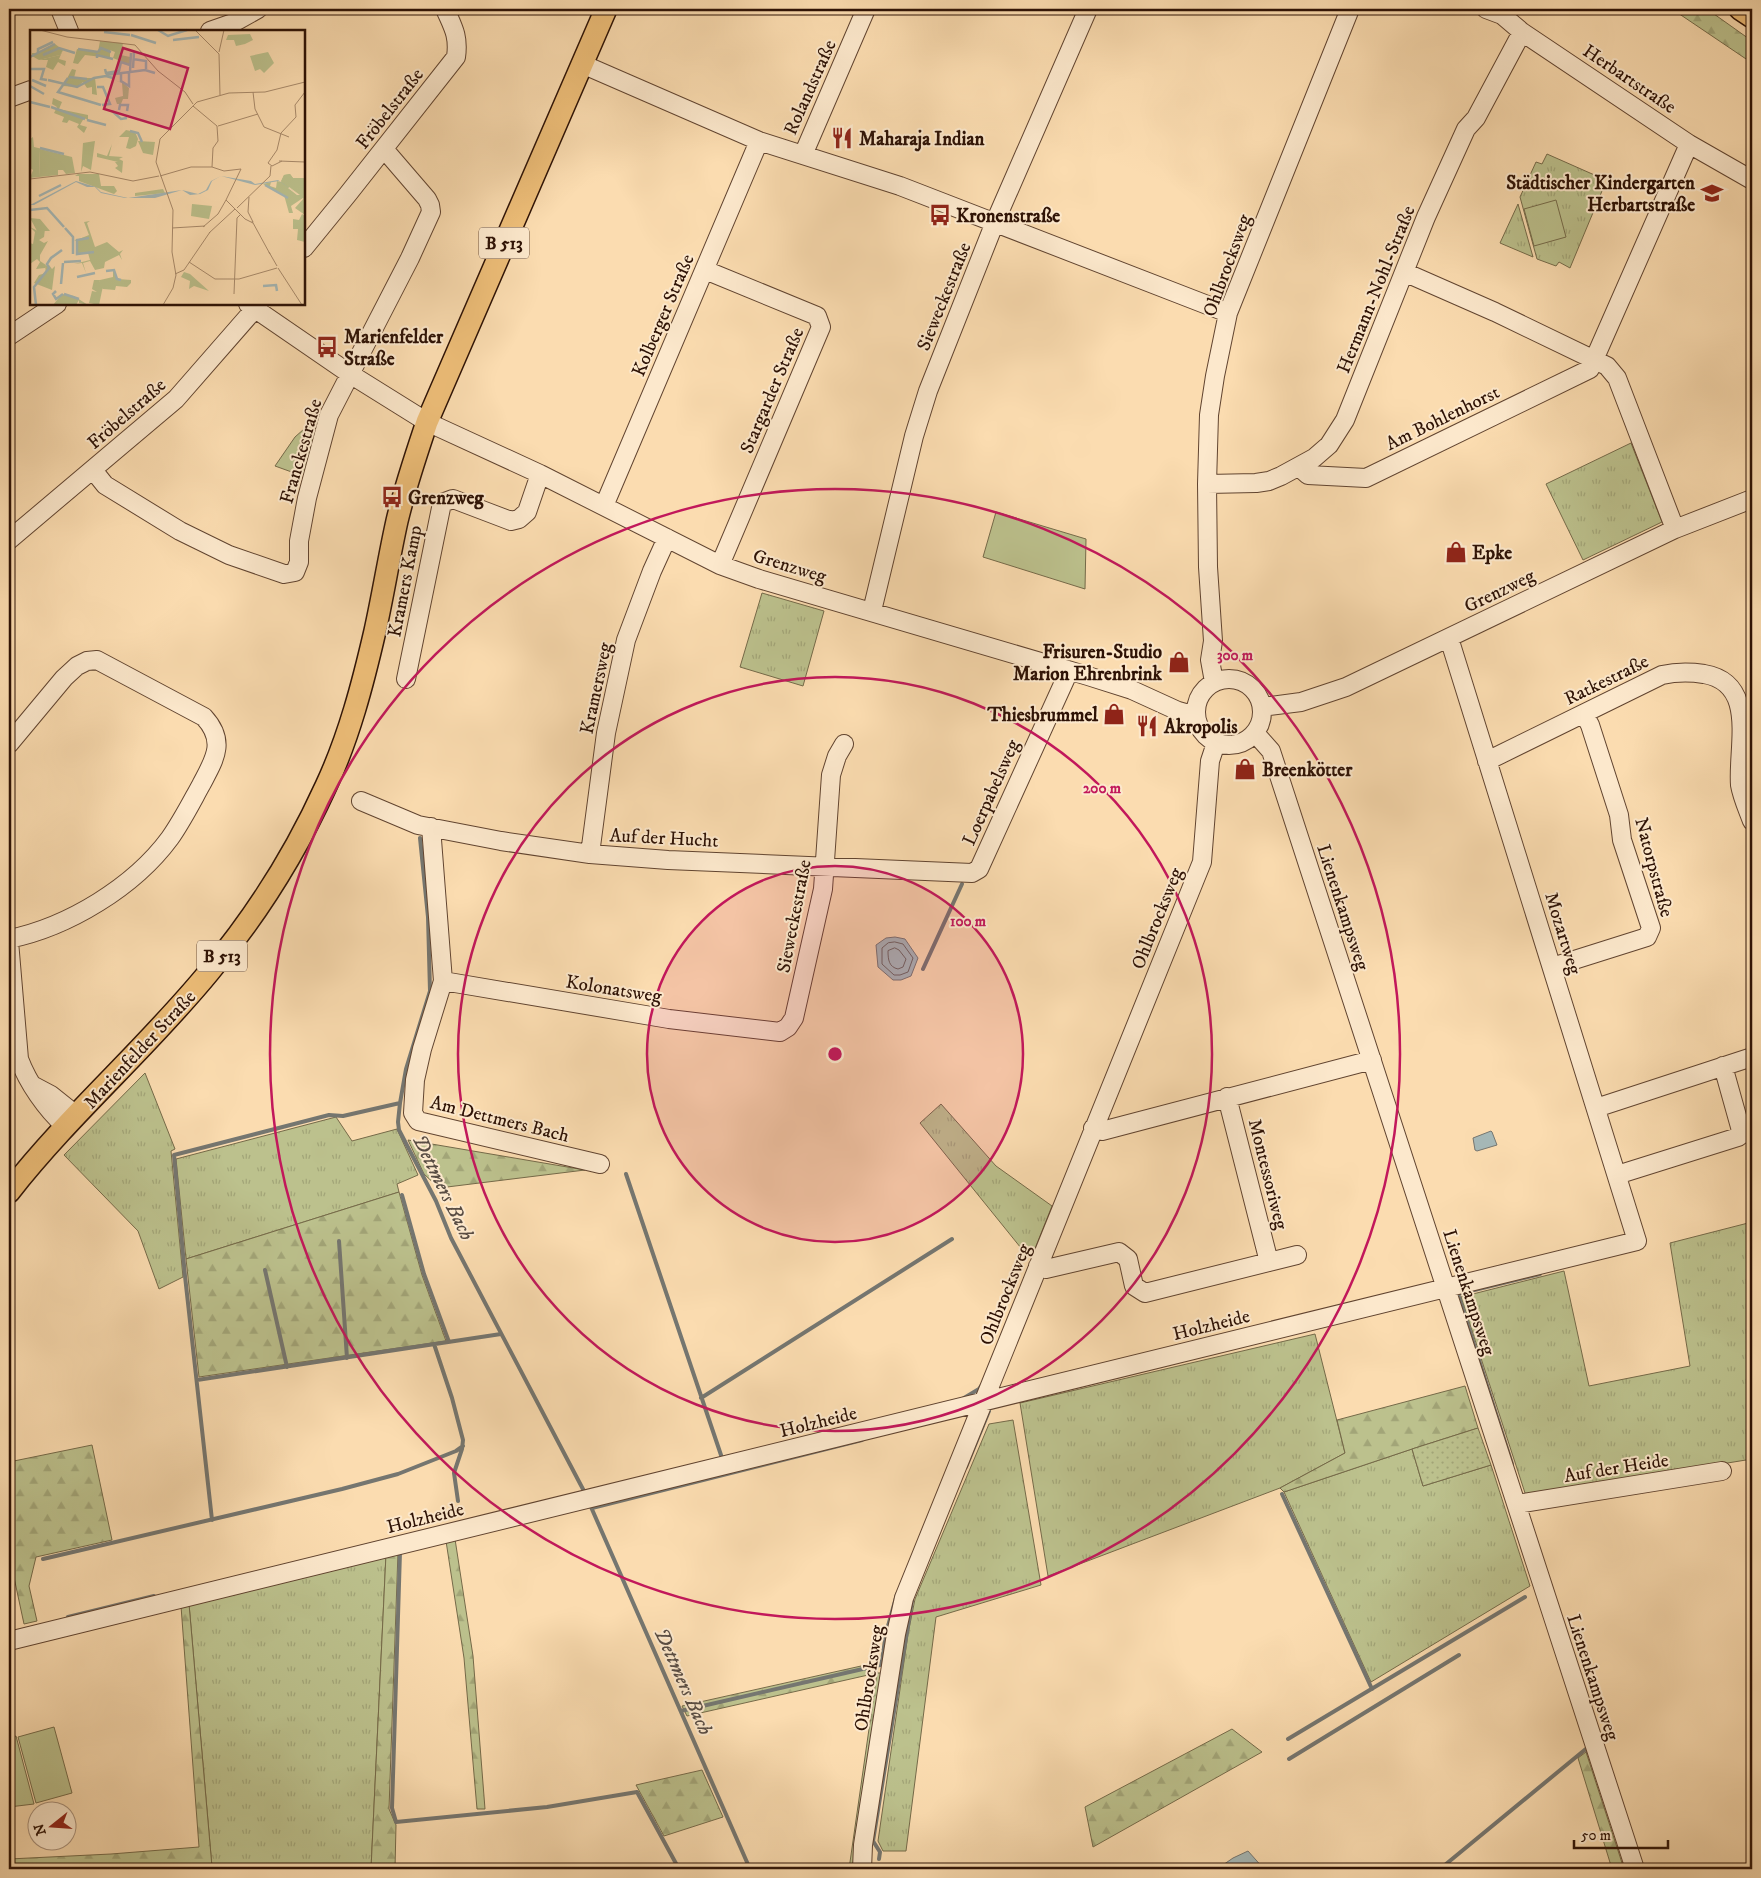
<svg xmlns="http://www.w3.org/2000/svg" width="1761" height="1878" font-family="'IM FELL DW Pica',serif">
  <defs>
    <pattern id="grass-tufts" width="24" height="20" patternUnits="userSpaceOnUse" patternTransform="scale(1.25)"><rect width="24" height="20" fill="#bcc18d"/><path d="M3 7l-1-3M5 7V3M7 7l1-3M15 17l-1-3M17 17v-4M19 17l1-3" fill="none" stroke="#a2a578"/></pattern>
    <pattern id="forest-firs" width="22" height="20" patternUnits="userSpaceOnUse" patternTransform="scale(1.25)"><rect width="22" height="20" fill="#bcc18d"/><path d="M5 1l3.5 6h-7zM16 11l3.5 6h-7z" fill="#a2a578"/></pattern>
    <pattern id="garden-dots" width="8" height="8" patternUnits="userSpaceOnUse" patternTransform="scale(1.25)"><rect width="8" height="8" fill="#bcc18d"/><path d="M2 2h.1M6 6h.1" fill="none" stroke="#a2a578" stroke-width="1.8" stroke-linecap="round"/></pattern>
  </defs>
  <rect width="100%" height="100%" fill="#fbdcb0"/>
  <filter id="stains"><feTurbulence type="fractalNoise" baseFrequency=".004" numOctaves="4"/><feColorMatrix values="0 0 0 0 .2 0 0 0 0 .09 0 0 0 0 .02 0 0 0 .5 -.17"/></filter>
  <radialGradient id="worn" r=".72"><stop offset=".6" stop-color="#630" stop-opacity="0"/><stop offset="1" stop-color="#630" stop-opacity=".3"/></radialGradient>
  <!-- grass -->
  <path fill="url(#grass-tufts)" stroke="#756a49" d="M1547,154L1599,177L1595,187L1602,191L1570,268L1559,262L1556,266L1537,259L1520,197L1536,162L1542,164Z
    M1518,204L1533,257L1500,243Z
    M1631,443L1662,522L1583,560L1546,484Z
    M762,593L824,611L803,686L740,667Z
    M145,1073L175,1149L171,1151L183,1277L159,1289L138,1231L64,1155Z
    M941,1104L996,1166L1052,1206L1032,1256L1025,1253L920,1123Z
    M336,1117L352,1141L397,1129L418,1175L397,1184L399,1192L186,1259L176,1159Z
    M1752,1222V1459L1526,1496L1461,1297L1564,1271L1589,1386L1690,1366L1670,1243Z
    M1315,1334L1345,1453L1280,1488L1048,1576L1020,1403Z
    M1013,1420L1041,1585L936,1617L906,1851H883L878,1841L908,1634L915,1599L989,1424Z
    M1412,1449L1423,1486L1491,1465L1530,1586L1371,1682L1284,1492Z
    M386,1554L371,1869H189L212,1867L189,1604Z"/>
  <!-- forest -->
  <path fill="url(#forest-firs)" stroke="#756a49" d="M1672,9H1707L1752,41V63Z
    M408,1140L585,1170L439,1188L424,1174Z
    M399,1192L422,1275L446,1341L199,1377L186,1259Z
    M1465,1386L1478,1428L1412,1449L1284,1492L1280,1488L1345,1453L1337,1420Z
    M92,1445L112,1540L36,1557L29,1586L37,1621L24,1624L9,1554V1462Z
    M455,1539L473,1656L485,1809H477L464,1658L446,1541Z
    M398,1552L389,1809L396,1825L395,1869H371L386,1554Z
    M189,1604L212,1867L189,1869H9V1859L111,1854L199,1847L181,1606Z
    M879,1662L877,1673H885L857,1869H849L877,1673L687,1716L682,1706Z
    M1232,1729L1262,1752L1093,1847L1085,1807Z
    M1586,1752L1624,1869H1612L1578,1758Z
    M702,1770L723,1817L664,1836L636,1785Z"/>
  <!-- park -->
  <path fill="#bcc18d" stroke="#756a49" d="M1556,200L1566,237L1534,246L1524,209Z
    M313,421L319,423L305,472L300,475L275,466L295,437Z
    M996,512L1086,539L1085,589L983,557Z
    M54,1727L72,1793L36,1803L18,1737Z
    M16,1736L34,1804L9,1807V1738Z"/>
  <!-- garden -->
  <path fill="url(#garden-dots)" stroke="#756a49" d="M1478,1428L1491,1465L1423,1486L1412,1449Z"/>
  <!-- water -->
  <path fill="#a5b8b7" stroke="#757670" d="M895,937L905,939L918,958L911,976L901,980H893L878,967L876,945L886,938Z
    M1491,1131L1492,1132L1497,1145L1477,1151L1475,1150L1473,1138Z
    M1248,1851L1264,1869H1217L1233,1858Z"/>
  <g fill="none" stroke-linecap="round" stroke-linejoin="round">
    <!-- shore -->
    <path stroke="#6a655e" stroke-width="1" d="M895,942L903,944L913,958L908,972L900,975H894L882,964V948L888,943Z
      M895,948L899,950L906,959L903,967L898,969C889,967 888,960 888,951Z"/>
    <!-- stream -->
    <path stroke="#757670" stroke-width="4" d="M420,838L428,917L430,991L406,1069L400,1103L398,1122L399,1130L436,1201L451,1238L585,1493
      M923,969L962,884
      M626,1174L722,1458
      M402,1195L424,1274L449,1342
      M339,1241L347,1358
      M265,1270L287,1367
      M434,1344L452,1398L463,1440L462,1449L454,1473L458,1501
      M197,1380L501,1334
      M701,1398L952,1239
      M964,1398L979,1389L981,1386
      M1512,1464L1458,1294L1540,1274
      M966,1467L989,1411
      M1282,1494L1372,1689
      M591,1507L750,1869
      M592,1508L862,1440
      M212,1520L185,1276L174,1155L329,1115L343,1116L400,1103
      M400,1552L392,1808L396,1822L547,1807L637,1792L679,1869
      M43,1559L342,1489L398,1474L456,1451L463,1446
      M68,1617L154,1596
      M1751,1655L1752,1646
      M681,1711L880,1665L882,1661L886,1633L897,1594
      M1288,1739L1525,1597
      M1289,1759L1459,1655
      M879,1859L880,1852L873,1841L912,1601
      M1440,1869L1587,1748L1588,1752"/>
    <!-- minor casing -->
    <g stroke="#614430" stroke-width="20">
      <path id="minor" d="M60,9L69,31
        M1486,9L1502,15L1522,32L1689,144L1752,180
        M210,31L233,23L258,9
        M582,64L759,141L900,186L1228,313
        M9,98L31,90
        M803,155L866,9
        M304,248L348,194L456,57C459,36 453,27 445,9
        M705,270L817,316L821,327L720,565
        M1404,272L1495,312L1607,366L1617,378L1675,529
        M248,304L350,374L427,422L540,474L720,565L759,579L1088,676L1132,690L1178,711L1196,716
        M9,336L57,304
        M1299,467L1308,475L1366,478L1590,369L1689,144
        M93,470L105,485L180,531L229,555L284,574L295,572L299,562V541L307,498L329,415L410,258L431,212L430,205L427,199L384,149
        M1207,484L1256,483L1269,481L1281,476L1314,458L1329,445L1345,420L1426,217L1466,129L1476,118L1522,32
        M604,506L759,141
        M9,540L176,399L259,304
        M872,611L914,436L928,391L995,222L1088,9
        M1196 712a33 33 0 1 1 66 0a33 33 0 1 1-66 0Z
        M406,679L442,503L453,499L511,521L519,519L527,512L540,474
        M1214,682L1210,660L1213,641L1208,567L1207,484L1209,415L1215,376L1228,313L1350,9
        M1262,707L1301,702L1346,687L1675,529L1752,499
        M1255,733L1271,751L1635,1869
        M9,744L64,678L77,666L87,661L97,660L204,717C227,742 214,760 201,785C191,803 182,821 170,838C134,887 68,927 9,939
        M1487,761L1662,675C1676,672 1690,672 1704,674C1758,683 1737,747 1740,785C1742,797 1748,810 1752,821
        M361,801L418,825L501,841L590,854L668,860L972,873L979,869L1069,671
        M431,827L443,981L422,1049L415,1080L413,1113L418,1121L600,1164
        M590,854L606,733L626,640L652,571L667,538
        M9,941L19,1059C28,1083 46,1109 65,1126
        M1552,967L1647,937L1651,928L1622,840L1619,815L1590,725L1584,714
        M443,981L669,1019L780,1032L788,1027L794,1018L823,889L831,775L837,756L844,744
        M34,1086L51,1095L76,1115
        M1227,1097L1269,1262
        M1596,1108L1752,1057
        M1093,1128L1102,1131L1372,1060
        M1617,1175L1738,1137L1742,1134L1723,1066
        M1038,1266L1046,1269L1119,1252L1128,1259L1134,1286L1145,1293L1297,1255
        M1517,1504L1722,1471
        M9,1641L1637,1241L1449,638
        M862,1869L863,1845L896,1634L904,1598L1202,862L1210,761L1216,743"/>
    </g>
    <!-- major casing -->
    <g stroke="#2e1205" stroke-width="24">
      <path id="major" d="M1740,9L1752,17
        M9,1192C70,1114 146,1049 209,972C256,916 296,852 326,786C349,737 363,683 375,631C383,595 389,557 397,521C405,487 416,455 427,422L606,9"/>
    </g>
    <!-- minor -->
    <use href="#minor" stroke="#fce8cc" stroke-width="18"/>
    <!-- major -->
    <use href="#major" stroke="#eebe78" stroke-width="21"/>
  </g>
  <!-- distance rings -->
  <circle cx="835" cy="1054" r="188" fill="#c2185b" fill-opacity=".12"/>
  <g fill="none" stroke="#c2185b" stroke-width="2.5">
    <circle cx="835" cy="1054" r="188"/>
    <circle cx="835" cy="1054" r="377"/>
    <circle cx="835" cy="1054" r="565"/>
  </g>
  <!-- icons -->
  <defs>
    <g id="restaurant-bare" transform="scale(1.725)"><path d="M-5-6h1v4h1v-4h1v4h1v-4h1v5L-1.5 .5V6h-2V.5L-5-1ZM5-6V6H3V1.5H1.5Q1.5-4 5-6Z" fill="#8f2418" stroke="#fce8cc" stroke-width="2.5" paint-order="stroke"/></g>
    <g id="school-bare" transform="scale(1.725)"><path d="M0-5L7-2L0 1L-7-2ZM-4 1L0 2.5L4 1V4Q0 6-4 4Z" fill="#8f2418" stroke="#fce8cc" stroke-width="2.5" paint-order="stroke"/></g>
    <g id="bus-bare" transform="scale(1.725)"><path d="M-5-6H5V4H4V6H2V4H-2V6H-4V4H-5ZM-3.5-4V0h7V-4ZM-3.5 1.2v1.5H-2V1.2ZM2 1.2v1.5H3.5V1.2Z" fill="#8f2418" stroke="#fce8cc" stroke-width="2.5" paint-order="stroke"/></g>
    <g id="shop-bare" transform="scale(1.725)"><path d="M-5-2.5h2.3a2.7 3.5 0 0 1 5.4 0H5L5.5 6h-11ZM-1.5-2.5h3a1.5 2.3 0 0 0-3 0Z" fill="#8f2418" stroke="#fce8cc" stroke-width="2.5" paint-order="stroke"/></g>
  </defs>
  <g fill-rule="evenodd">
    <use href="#restaurant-bare" x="842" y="138"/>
    <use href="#school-bare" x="1712" y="193"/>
    <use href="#bus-bare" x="940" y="215"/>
    <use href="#bus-bare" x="327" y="347"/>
    <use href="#bus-bare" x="392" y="497"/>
    <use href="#shop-bare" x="1456" y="552"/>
    <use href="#shop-bare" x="1179" y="662"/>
    <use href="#shop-bare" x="1114" y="714"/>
    <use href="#restaurant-bare" x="1147" y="726"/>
    <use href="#shop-bare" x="1245" y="769"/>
  </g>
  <g text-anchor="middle" stroke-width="4" stroke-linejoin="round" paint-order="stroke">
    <!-- shield labels -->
    <g fill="#fce8cc" stroke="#6c5241" stroke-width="1">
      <rect x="479" y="227.5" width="50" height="31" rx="4"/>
      <rect x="197" y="940.5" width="50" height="31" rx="4"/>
    </g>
    <g font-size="18" font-weight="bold" fill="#2e1205">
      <text x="504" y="249">B 513</text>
      <text x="222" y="962">B 513</text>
    </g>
    <!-- street labels -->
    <g font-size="19" fill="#2e1205" stroke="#fce8cc">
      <text transform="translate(1630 78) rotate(34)" y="7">Herbartstraße</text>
      <text transform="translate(809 87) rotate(-66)" y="7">Rolandstraße</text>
      <text transform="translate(389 108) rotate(-52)" y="7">Fröbelstraße</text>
      <text transform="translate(1226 265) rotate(-70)" y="7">Ohlbrocksweg</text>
      <text transform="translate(1375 289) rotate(-68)" y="7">Hermann-Nohl-Straße</text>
      <text transform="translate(943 296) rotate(-68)" y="7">Sieweckestraße</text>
      <text transform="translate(662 315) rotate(-67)" y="7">Kolberger Straße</text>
      <text transform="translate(771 390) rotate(-67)" y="7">Stargarder Straße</text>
      <text transform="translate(126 413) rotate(-41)" y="7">Fröbelstraße</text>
      <text transform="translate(1442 417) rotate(-26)" y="7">Am Bohlenhorst</text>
      <text transform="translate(300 451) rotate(-74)" y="7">Franckestraße</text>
      <text transform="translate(790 565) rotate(17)" y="7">Grenzweg</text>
      <text transform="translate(404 581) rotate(-79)" y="7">Kramers Kamp</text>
      <text transform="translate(1499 590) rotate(-26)" y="7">Grenzweg</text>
      <text transform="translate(1606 679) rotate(-26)" y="7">Ratkestraße</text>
      <text transform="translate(595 688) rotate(-78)" y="7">Kramersweg</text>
      <text transform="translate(990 792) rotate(-66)" y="7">Loerpabelsweg</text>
      <text transform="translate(664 837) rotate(3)" y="7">Auf der Hucht</text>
      <text transform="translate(1655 867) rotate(75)" y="7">Natorpstraße</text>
      <text transform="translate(1344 907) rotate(72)" y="7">Lienenkampsweg</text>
      <text transform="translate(793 916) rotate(-79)" y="7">Sieweckestraße</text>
      <text transform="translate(1156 918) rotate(-68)" y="7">Ohlbrocksweg</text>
      <text transform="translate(1564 933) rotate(73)" y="7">Mozartweg</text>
      <text transform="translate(614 988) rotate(9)" y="7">Kolonatsweg</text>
      <text transform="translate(139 1049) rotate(-47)" y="7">Marienfelder Straße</text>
      <text transform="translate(500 1118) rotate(14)" y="7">Am Dettmers Bach</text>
      <text transform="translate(1269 1174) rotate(76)" y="7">Montessoriweg</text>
      <text transform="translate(1470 1292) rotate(72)" y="7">Lienenkampsweg</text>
      <text transform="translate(1004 1294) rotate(-68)" y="7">Ohlbrocksweg</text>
      <text transform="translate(1211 1324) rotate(-14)" y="7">Holzheide</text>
      <text transform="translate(818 1421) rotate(-14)" y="7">Holzheide</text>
      <text transform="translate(1616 1467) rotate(-9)" y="7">Auf der Heide</text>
      <text transform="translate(425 1517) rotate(-14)" y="7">Holzheide</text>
      <text transform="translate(1594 1677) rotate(72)" y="7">Lienenkampsweg</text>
      <text transform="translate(868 1678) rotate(-81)" y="7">Ohlbrocksweg</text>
    </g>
    <!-- poi labels -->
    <g font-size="19" font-weight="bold" fill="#2e1205" stroke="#fce8cc" text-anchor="start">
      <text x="859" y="145">Maharaja Indian</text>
      <text x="1695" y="189" text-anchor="end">Städtischer Kindergarten<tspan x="1695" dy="22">Herbartstraße</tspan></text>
      <text x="956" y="222">Kronenstraße</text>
      <text x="344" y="343">Marienfelder<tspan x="344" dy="22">Straße</tspan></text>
      <text x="408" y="504">Grenzweg</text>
      <text x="1472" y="559">Epke</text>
      <text x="1162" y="658" text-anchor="end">Frisuren-Studio<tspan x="1162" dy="22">Marion Ehrenbrink</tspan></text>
      <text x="1098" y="721" text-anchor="end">Thiesbrummel</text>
      <text x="1164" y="733">Akropolis</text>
      <text x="1262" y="776">Breenkötter</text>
    </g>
    <!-- water labels -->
    <g font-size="20" font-style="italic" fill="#584c43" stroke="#fce8cc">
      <text transform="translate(444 1187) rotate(64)" y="7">Dettmers Bach</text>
      <text transform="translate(684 1681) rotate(66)" y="7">Dettmers Bach</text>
    </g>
  </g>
  <!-- overview -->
  <g transform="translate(30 30)">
    <rect width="275" height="275" fill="#fbdcb0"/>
    <path d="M220,4L223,10L215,14L206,16L204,10H196L198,5ZM70,11L93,13L91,25L100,27V35L83,28L85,22L80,20V28L55,25L48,34L43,33L47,19L68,22ZM25,14L33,20L30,25L9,30L2,26V23H9ZM42,39L46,40L44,48H65L67,65L62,64V57L57,58L53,52L47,57L33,56ZM84,50L93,53L99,58L98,69H93L91,74H87L85,68L93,66L92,53ZM23,68L32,72L29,79L58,85V90L54,88L50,95L57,97L54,103L47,97L49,94L39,90L37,93L32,92L34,87L24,83L27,77L22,74ZM96,100L105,102L108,109L106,116L100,119L96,118L99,107H89ZM65,111L61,140L53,136L51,142L53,113ZM0,188L10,189L20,201H7ZM19,235L22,239L25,236L22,260L4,253L9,245L16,243L15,236ZM64,250H70L69,255L73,256L69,275L59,273L62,261L67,262L62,259ZM32,264L44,266L58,275L49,273V270L46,275H23Z" fill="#bcc18d"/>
    <path d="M33,20L29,29L36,31L35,36L28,32L23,40L16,37L18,30H9L30,25ZM3,107L4,117L38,125L10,119L9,147L0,148L3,140L0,138V109ZM48,144H69L71,156H84L87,161L84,164L49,151V146H45ZM260,144L263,148H275L258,158L267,165H275V171L273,168L261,176L263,183H259L254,165L233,154L241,152L240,156L246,158L247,151L251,152L254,145ZM60,191L57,193L65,217L77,212L89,222L93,220L90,224L92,230L89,225L75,232L74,238L65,240L60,231L53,233L56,243L52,233L44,234L60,230L58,223H47V211H44L59,205L54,192ZM0,197L8,201L15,199L14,207L9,210L14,213L18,211L10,225V231L16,235L15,238L6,239L10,232L7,229L0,234V213L3,214L5,202ZM83,240L88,249L101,250V246V253L97,257L86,256L85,260L73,259L69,275L73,259L68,255L70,250L83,247Z" fill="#bcc18d"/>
    <path d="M10,119L42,127L45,143L36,144L33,140H28V145L9,147ZM162,174L182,176L179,189L161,186Z" fill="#bcc18d"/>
    <path d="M238,22L244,33L234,43L230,39L225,41L220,26ZM108,111L125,112L123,125L113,123ZM82,114L79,126L93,127L89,129L93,131L92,143L85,138L88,136L85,132H88L67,127V123L77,126ZM260,144L263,148H275V185L265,178L274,168L251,151L254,145ZM133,159L135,163L105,166V163ZM272,184L275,186V212L267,210L268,199H263V189L269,190ZM154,242L160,244L179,261L164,256L159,259L160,251L151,247Z" fill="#bcc18d"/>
    <path d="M191,146L182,151L178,160L170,164L160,165L152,160L125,168H95L71,163L65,157H57L46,152L4,175H0L46,151L66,157L71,162L98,168L152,160L168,164L176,160L181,151L191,146L221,151L225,154L248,150L275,169L249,151L225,155Z" fill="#a5b8b7"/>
    <path fill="none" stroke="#a5b8b7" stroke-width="2.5" d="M128,0L138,6L157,0M74,2L100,5M101,5L126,13M143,10L169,7M48,19L68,22M68,22L71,18L81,22M8,23V19L23,12M13,25L29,18L45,23M0,27L25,14M67,28V25L83,29M103,29L116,31V39M103,38L104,22M0,39H14L11,49L17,50M75,39L76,43L89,41L91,32L100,35M100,42L115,40L125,43M100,42L101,23M91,44V51L99,56V42M76,45L100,42M39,47L57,49M38,48L28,62L71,75M2,50L16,56M18,50L47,57L64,48L76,46L83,48M0,56L14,64M67,57H73L80,74L72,75M0,72L20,77M21,77L55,89M89,80L90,75H98L97,81M82,81L91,89L97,88M57,90L76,95M100,101L108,103L112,112M10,118L34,124M235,155L258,168M9,166L31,155M0,180L17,178L34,197M35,198L43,207V224M59,208L47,210V224L64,222M34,232L51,231M76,241L84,240L87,249L91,250M47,247L65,243M31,254L33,233M233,256L246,255L247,261M26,261L23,264L26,269L33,264M34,264L49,269M6,275L4,257L19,238L17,234L21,228L32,220"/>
    <path fill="none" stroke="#a98b6c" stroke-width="1" d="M10,0L37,7L105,15L128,41L155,62L163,74M165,0L189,24L190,65M189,22L194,0M223,62L225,79L234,97L259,107M163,76L187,96L188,111L183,118M188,96L228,84M251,103L266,87L265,75L275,62M251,103L247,120L238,133L242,136L252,131M249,131L275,132M182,137L183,118M130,146L161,137H182L194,141L211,139L196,170M0,149L60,142L103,151L129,146M219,167L218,182L223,192M207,178L240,146L241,136M222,191L240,224M173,197L188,184L196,170L215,189L223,193M142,198L175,196M179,203L205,179M239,222L247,236M159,232L185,249H209L247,238M248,238L272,275M145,244L154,240L180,202M204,264L207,188L211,184M133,275L143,258L146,245L142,222L143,180L126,132L130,109L167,72L199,63L235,62L275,52"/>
    <path fill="#c2185b" fill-opacity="0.15" stroke="#c2185b" stroke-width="2.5" d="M93,18L158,38L140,99L74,79Z"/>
    <rect width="275" height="275" fill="none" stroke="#2e1205" stroke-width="2.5"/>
  </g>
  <circle cx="835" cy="1054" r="8" fill="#c2185b" stroke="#fce8cc" stroke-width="2.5"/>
  <g font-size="15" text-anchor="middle" font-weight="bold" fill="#c2185b" stroke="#fce8cc" stroke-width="4" stroke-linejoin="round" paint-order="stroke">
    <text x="1235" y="660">300 m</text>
    <text x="1102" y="793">200 m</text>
    <text x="968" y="926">100 m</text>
  </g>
  <!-- margin -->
  <rect width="1761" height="1878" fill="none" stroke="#fbdcb0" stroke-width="30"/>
  <rect x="10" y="10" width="1741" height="1858" fill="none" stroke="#2e1205" stroke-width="2.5"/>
  <rect x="15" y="15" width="1731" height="1848" fill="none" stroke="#2e1205"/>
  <!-- north arrow -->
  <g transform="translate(52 1826) rotate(253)"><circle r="24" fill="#fce8cc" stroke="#aa927c"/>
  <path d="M0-4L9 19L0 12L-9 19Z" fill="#8f2418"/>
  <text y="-8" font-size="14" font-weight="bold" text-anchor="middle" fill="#2e1205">N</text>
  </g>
  <!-- scale -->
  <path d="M1574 1840v8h94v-8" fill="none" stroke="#2e1205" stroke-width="2.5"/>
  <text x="1581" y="1840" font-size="15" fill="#2e1205" stroke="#fce8cc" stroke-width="4" paint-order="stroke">50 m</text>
  <rect width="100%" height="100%" filter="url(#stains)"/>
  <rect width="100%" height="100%" fill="url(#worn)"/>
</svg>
